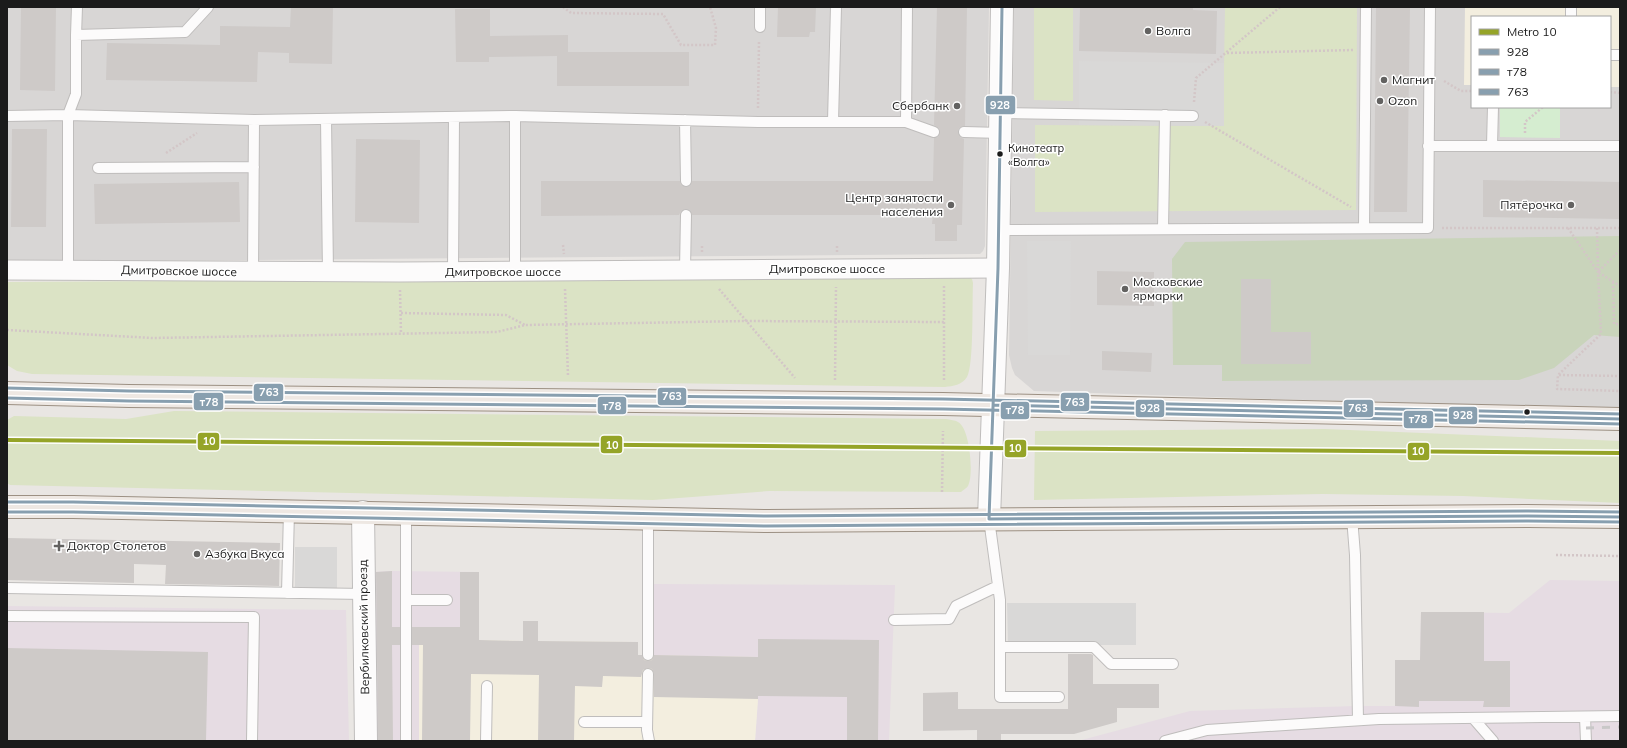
<svg xmlns="http://www.w3.org/2000/svg" width="1627" height="748" font-family="Mulish,sans-serif">
  <rect width="100%" height="100%" fill="#e9e6e3"/>
  <!-- residential -->
  <path fill="#d8d6d5" fill-rule="evenodd" d="M7,7H989L985,246L983,251L980,254H975L7,262Z
    M1014,7H1620V407L1426,404L1034,391L1015,375L1012,368L1009,355ZM1472,17H1610V107H1472Z"/>
  <!-- industrial -->
  <path fill="#e6dce3" d="M392,571L479,572V644L419,645V741H375L374,572Z
    M1550,580L1620,581V741H1078L1190,711L1357,706H1395V660H1420L1421,612L1509,613Z
    M654,584L895,585L889,741H755L758,699L654,655Z
    M7,606L346,610L349,741H7Z"/>
  <!-- education -->
  <path fill="#f3eedf" d="M1465,7H1620V87H1610V17H1472V85H1464Z
    M523,621H538V641L638,642V655L758,657V699L755,741H419V645L487,640L523,641Z"/>
  <!-- grass -->
  <path fill="#dbe3c5" d="M1034,7H1073V101L1034,100Z
    M1225,7H1357L1356,210L1035,212V125L1223,126Z
    M968,276L972,279L973,283C972,301 974,365 967,377C962,385 953,386 945,387L32,374L17,371L7,365V282Z
    M174,411L946,419C950,420 955,420 958,422C970,428 974,475 968,486C967,488 963,490 961,492L769,491L653,500L10,485L7,483V420L14,416L126,419Z
    M1325,429L1620,441V503L1463,496L1323,494L1034,500L1035,431Z"/>
  <!-- forest -->
  <path fill="#c9d4bb" d="M1620,236V337L1594,335L1554,368L1519,380L1222,381V365H1173L1172,259L1185,242Z"/>
  <!-- park -->
  <path fill="#d5edd0" d="M1500,107H1560V138L1500,137Z"/>
  <!-- parking -->
  <path fill="#d9d8d7" d="M1079,61L1224,63V126L1079,125Z
    M1027,241H1071L1070,355H1028Z
    M295,547H337V590L295,589Z
    M1007,603H1136V645H1008Z"/>
  <!-- building -->
  <path fill="#cecac8" d="M21,7H56L55,91L20,90Z
    M291,7H333L332,64L289,63V53L258,52L257,82L106,80L107,43L220,45V26L290,27Z
    M778,7H816L815,32H810L809,37H777Z
    M937,7H967L965,126L959,128L958,132L960,137L964,139L962,225H957V241H935V224H932L933,215H692L690,210L686,209L681,211L679,215L541,216V181H680L681,185L686,187L690,186L692,181H933L934,138L938,137L940,131L939,128L934,125Z
    M1080,7H1193V10L1217,11L1216,54L1079,51Z
    M1376,7H1410L1407,212H1374Z
    M455,9H490V36L568,35V52H689V86H557V56L489,57V62H456Z
    M12,129H47L46,227H11Z
    M356,139L420,140L419,223L355,222Z
    M1483,180L1620,182V219L1483,217Z
    M239,182L240,222L95,224L94,184Z
    M1097,271L1154,272V306L1097,305Z
    M1241,279H1271V332H1311V364H1241Z
    M1102,351L1152,353L1151,372L1102,370Z
    M7,538L280,543L279,586L165,584L166,565L134,564V583L7,580Z
    M392,571V627H400V645H392L393,741H378L376,572Z
    M460,572H479V640L523,641V621H538V641L638,642V655H642L644,660L648,661L652,660L654,655L758,657V639L879,640L878,741H847V697L758,696V699L654,697V674L652,669L648,668L643,670L641,677L603,676L602,687L575,686L574,741H538L539,675L471,674L470,741H422L423,645H412V627H460Z
    M1421,612H1484V661H1510V707H1483L1484,701H1419V707L1395,706V660H1420Z
    M7,648L208,652L206,741H7Z
    M1068,654H1091L1093,655V684H1159V708H1117V722L1074,734H1001V741H977V730L923,731V693L958,692V709H1068Z"/>
  <g fill="none" stroke-linecap="round" stroke-linejoin="round">
    <!-- service casing -->
    <g stroke="#bfbdbc" stroke-width="12">
      <path id="service" d="M1571,17V7
        M760,27V7
        M76,35L77,7
        M1610,55H1620
        M1001,113L1193,116
        M7,116L68,115L254,120L515,116L758,122H906L934,132
        M326,119L328,273
        M685,120L686,181
        M833,121L836,7
        M906,122L907,7
        M964,132L1001,133
        M1492,145L1493,107
        M1428,146H1620
        M98,168L254,167
        M1364,227L1366,7
        M1163,228L1165,115
        M999,230L1428,228L1430,7
        M68,270V115L76,94V35L185,32L208,7
        M685,270L686,215
        M253,272L254,120
        M453,272L454,117
        M515,272V116
        M1352,517L1355,555L1358,720
        M989,519L1000,600V697H1059
        M7,588L364,594
        M287,593L289,511
        M406,600H447
        M7,616L254,617L252,741
        M894,620L949,619L956,606L998,586
        M1001,647H1094L1111,664H1173
        M648,655V519
        M648,674L647,730L649,741
        M1585,717L1586,741
        M1473,718L1493,741
        M584,722H647
        M406,741V514
        M486,741L487,686
        M1165,741L1207,730L1379,719L1620,716"/>
    </g>
    <!-- minor casing -->
    <g stroke="#bfbdbc" stroke-width="21">
      <path id="minor" d="M7,270L400,272L998,268"/>
    </g>
    <!-- tertiary casing -->
    <g stroke="#bfbdbc" stroke-width="24">
      <path id="tertiary" d="M363,512L366,741
        M989,519L998,268L1002,7"/>
    </g>
    <!-- primary casing -->
    <g stroke="#9c9083" stroke-width="24">
      <path id="primary" d="M7,393L129,396L943,404L1620,419
        M7,507H73L767,521L1528,516L1620,517"/>
    </g>
    <!-- path -->
    <path stroke="#d3c6c7" stroke-width="2.5" stroke-dasharray="2 2" stroke-linecap="butt" d="M563,7L571,13L663,14L681,45H715L716,28L710,7
      M1227,53L1353,50
      M1444,81L1461,91H1472
      M1610,92L1620,93
      M1194,102L1196,78L1280,7
      M758,108L759,41
      M1205,122L1351,207
      M1525,133V122L1543,107
      M166,153L197,133
      M1442,228H1620
      M1568,228L1598,272L1601,334L1558,375L1557,389L1620,391
      M1597,228L1598,271
      M563,245L564,254
      M702,246V252
      M1620,250L1598,272L1620,286
      M837,252V245
      M1613,282L1614,324H1620
      M565,289L568,376
      M719,289L795,378
      M400,290L401,334
      M401,313L506,315L525,325
      M7,330L153,338L497,332L525,325L746,321L944,322
      M1559,375L1620,376
      M835,380L836,287
      M944,380V286
      M942,492L943,431
      M1556,555L1620,556"/>
    <!-- service -->
    <use href="#service" stroke="#fcfbfb" stroke-width="10"/>
    <!-- minor -->
    <use href="#minor" stroke="#fcfbfb" stroke-width="19"/>
    <!-- tertiary -->
    <use href="#tertiary" stroke="#fcfbfb" stroke-width="22"/>
    <!-- primary -->
    <use href="#primary" stroke="#eee8e3" stroke-width="22"/>
    <!-- rail -->
    <path stroke="#c9c8c8" stroke-width="3" stroke-dasharray="8 8" stroke-linecap="butt" d="M1586,728L1620,727"/>
    <!-- bus-1 casing -->
    <g stroke="#fff" stroke-width="6">
      <path id="bus-1" d="M993,405L1620,419
        M989,519L1528,516L1620,517
        M989,519L998,268L1002,7"/>
    </g>
    <!-- bus-2 casing -->
    <g stroke="#fff" stroke-width="6">
      <path id="bus-2" d="M7,398L129,401L943,409L1620,424
        M7,512H73L767,526L1528,521L1620,522"/>
    </g>
    <!-- bus-3 casing -->
    <g stroke="#fff" stroke-width="6">
      <path id="bus-3" d="M7,388L129,391L943,399L1620,414
        M7,502H73L767,516L1528,511L1620,512"/>
    </g>
    <!-- bus-1 -->
    <use href="#bus-1" stroke="#889faf" stroke-width="3"/>
    <!-- bus-2 -->
    <use href="#bus-2" stroke="#889faf" stroke-width="3"/>
    <!-- bus-3 -->
    <use href="#bus-3" stroke="#889faf" stroke-width="3"/>
    <!-- metro-1 casing -->
    <g stroke="#fff" stroke-width="7">
      <path id="metro-1" d="M7,440L1620,453"/>
    </g>
    <!-- metro-1 -->
    <use href="#metro-1" stroke="#95a428" stroke-width="4"/>
  </g>
  <!-- markers -->
  <g fill="#636261" stroke="#fff" stroke-width="1.5">
    <circle cx="1148" cy="31" r="4"/>
    <circle cx="1384" cy="80" r="4"/>
    <circle cx="1380" cy="101" r="4"/>
    <circle cx="957" cy="106" r="4"/>
    <circle cx="951" cy="205" r="4"/>
    <circle cx="1571" cy="205" r="4"/>
    <circle cx="1125" cy="289" r="4"/>
    <path d="M57 540h4v4h4v4h-4v4h-4v-4h-4v-4h4z"/>
    <circle cx="197" cy="554" r="4"/>
  </g>
  <g fill="#1b1b1b" stroke="#fff" stroke-width="1.5">
    <circle cx="1000" cy="154" r="3.5"/>
    <circle cx="1527" cy="412" r="3.5"/>
  </g>
  <g text-anchor="middle" stroke-width="3" stroke-linejoin="round" paint-order="stroke">
    <!-- bus labels -->
    <g font-size="11" fill="#1b1b1b" stroke="#fff" text-anchor="start">
      <text x="1008" y="152">Кинотеатр<tspan x="1008" dy="14">«Волга»</tspan></text>
    </g>
    <!-- poi labels -->
    <g font-size="12" fill="#1b1b1b" stroke="#fff" text-anchor="start">
      <text x="1156" y="35">Волга</text>
      <text x="1392" y="84">Магнит</text>
      <text x="1388" y="105">Ozon</text>
      <text x="949" y="110" text-anchor="end">Сбербанк</text>
      <text x="943" y="202" text-anchor="end">Центр занятости<tspan x="943" dy="14">населения</tspan></text>
      <text x="1563" y="209" text-anchor="end">Пятёрочка</text>
      <text x="1133" y="286">Московские<tspan x="1133" dy="14">ярмарки</tspan></text>
      <text x="67" y="550">Доктор Столетов</text>
      <text x="205" y="558">Азбука Вкуса</text>
    </g>
    <!-- street labels -->
    <g font-size="12" fill="#1b1b1b" stroke="#fff">
      <text x="827" y="273">Дмитровское шоссе</text>
      <text transform="translate(179 271) rotate(1)" y="4">Дмитровское шоссе</text>
      <text x="503" y="276">Дмитровское шоссе</text>
      <text transform="translate(364 627) rotate(-91)" y="4">Вербилковский проезд</text>
    </g>
  </g>
  <g stroke="#fff" stroke-width="1.5">
    <rect x="985" y="95" width="31" height="20" rx="4" fill="#889faf"/>
    <rect x="253" y="383" width="31" height="19" rx="4" fill="#889faf"/>
    <rect x="657" y="387" width="30" height="19" rx="4" fill="#889faf"/>
    <rect x="193" y="392" width="31" height="19" rx="4" fill="#889faf"/>
    <rect x="1060" y="392" width="30" height="20" rx="4" fill="#889faf"/>
    <rect x="597" y="396" width="30" height="19" rx="4" fill="#889faf"/>
    <rect x="1343" y="399" width="31" height="19" rx="4" fill="#889faf"/>
    <rect x="1135" y="399" width="30" height="19" rx="4" fill="#889faf"/>
    <rect x="1000" y="401" width="30" height="19" rx="4" fill="#889faf"/>
    <rect x="1448" y="406" width="30" height="19" rx="4" fill="#889faf"/>
    <rect x="1403" y="410" width="31" height="19" rx="4" fill="#889faf"/>
    <rect x="197" y="432" width="23" height="19" rx="4" fill="#95a428"/>
    <rect x="600" y="435" width="23" height="19" rx="4" fill="#95a428"/>
    <rect x="1004" y="439" width="23" height="19" rx="4" fill="#95a428"/>
    <rect x="1407" y="442" width="23" height="19" rx="4" fill="#95a428"/>
  </g>
  <g font-size="11" text-anchor="middle" font-weight="bold" fill="#fff">
    <text x="1000" y="109">928</text>
    <text x="269" y="396">763</text>
    <text x="672" y="400">763</text>
    <text x="209" y="406">т78</text>
    <text x="1075" y="406">763</text>
    <text x="612" y="410">т78</text>
    <text x="1358" y="412">763</text>
    <text x="1150" y="412">928</text>
    <text x="1015" y="414">т78</text>
    <text x="1463" y="419">928</text>
    <text x="1418" y="423">т78</text>
    <text x="209" y="445">10</text>
    <text x="612" y="449">10</text>
    <text x="1015" y="452">10</text>
    <text x="1418" y="455">10</text>
  </g>
  <!-- border -->
  <rect width="1627" height="748" fill="none" stroke="#1b1b1b" stroke-width="16"/>
  <!-- legend -->
  <rect x="1471" y="16" width="140" height="92" fill="#ffffff" stroke="#a4a4a4"/>
  <rect x="1479" y="29" width="20" height="6" fill="#95a428" stroke="#a4a4a4"/>
  <text x="1507" y="36" font-size="12" fill="#1b1b1b">Metro 10</text>
  <rect x="1479" y="49" width="20" height="6" fill="#889faf" stroke="#a4a4a4"/>
  <text x="1507" y="56" font-size="12" fill="#1b1b1b">928</text>
  <rect x="1479" y="69" width="20" height="6" fill="#889faf" stroke="#a4a4a4"/>
  <text x="1507" y="76" font-size="12" fill="#1b1b1b">т78</text>
  <rect x="1479" y="89" width="20" height="6" fill="#889faf" stroke="#a4a4a4"/>
  <text x="1507" y="96" font-size="12" fill="#1b1b1b">763</text>
</svg>
